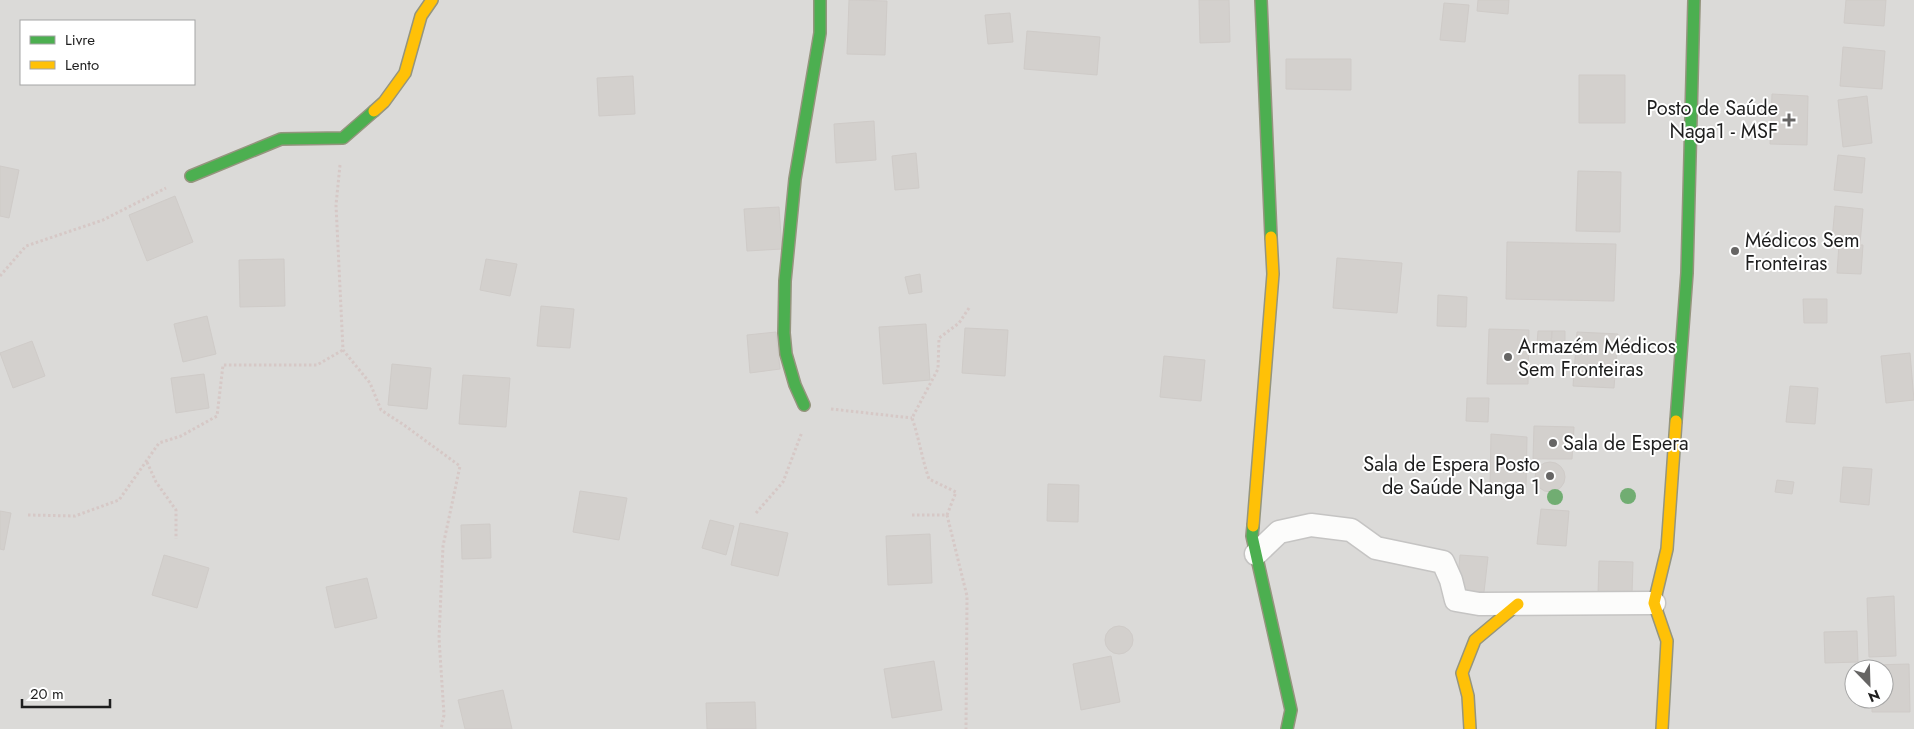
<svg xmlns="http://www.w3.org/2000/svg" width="1914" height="729" font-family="Jost,sans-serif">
  <rect width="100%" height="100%" fill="#eceae7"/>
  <!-- residential -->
  <path fill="#dbdad8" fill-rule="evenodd" d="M0,0H1914V729H0ZM21,21H194V84H21ZM1854,669H1884V699H1854Z"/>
  <!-- building -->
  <path fill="#d3d0cd" stroke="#cfcbc8" d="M849,0L887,1L885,55L847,54Z
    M1199,0H1229L1230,42L1200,43Z
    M1478,0H1509L1508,14L1477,11Z
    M1846,0H1886L1884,26L1844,23Z
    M1444,3L1469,5L1465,42L1440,40Z
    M1010,13L1013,42L988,44L985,15Z
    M1027,31L1100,37L1097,75L1024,69Z
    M1843,47L1885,51L1882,89L1840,86Z
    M1286,59H1351V90L1286,89Z
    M1579,75H1625V123H1579Z
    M633,76L635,114L599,116L597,78Z
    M1772,94L1808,96L1807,145L1770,144Z
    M1867,96L1872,143L1843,147L1838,100Z
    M874,121L876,160L836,163L834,124Z
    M916,153L919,188L895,190L892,156Z
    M1838,155L1865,158L1862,193L1834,190Z
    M0,166L19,170L9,218L0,216Z
    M1578,171L1621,172L1620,232L1576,231Z
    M175,196L193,242L147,261L129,215Z
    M1835,206L1863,209L1860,244L1832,241Z
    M779,207L782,249L747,251L744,209Z
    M1507,242L1616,244L1614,301L1506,299Z
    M1839,244L1863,245L1861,274L1837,273Z
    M1337,258L1402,263L1397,313L1333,308Z
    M284,259L285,306L240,307L239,260Z
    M486,259L517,264L510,296L480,290Z
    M920,274L922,292L909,294L905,277Z
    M1438,295L1467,297L1466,327L1437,326Z
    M1803,299H1827V323H1804Z
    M541,306L574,309L570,348L537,346Z
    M207,316L216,354L183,362L174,324Z
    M926,324L930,380L883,384L879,327Z
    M965,328L1008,330L1005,376L962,373Z
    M1489,329L1529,330L1528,384H1487Z
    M1538,331H1552L1551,345L1537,344Z
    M1552,331H1565V346L1551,345Z
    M776,332L780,369L750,373L747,335Z
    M1577,332L1618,334L1614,388L1573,386Z
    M32,341L45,376L13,388L0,353Z
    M1910,353L1914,400L1886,403L1881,356Z
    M1164,356L1205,360L1201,401L1160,397Z
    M392,364L431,368L427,409L388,405Z
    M204,374L209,408L176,413L171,378Z
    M463,375L510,378L506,427L459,424Z
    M1790,386L1818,388L1815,424L1786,422Z
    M1467,398H1489L1488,422L1466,421Z
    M1534,426L1574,427L1572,459H1533Z
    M1491,434L1527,437L1526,488L1490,487Z
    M1535 477a15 15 0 1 1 30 0a15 15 0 1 1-30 0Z
    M1843,467L1872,469L1869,505L1840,502Z
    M1777,480L1794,482L1792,494L1775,492Z
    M1048,484L1079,485L1078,522L1047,521Z
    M580,491L627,498L619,540L573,532Z
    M1541,509L1569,511L1566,546L1537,544Z
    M0,511L11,513L4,550L0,549Z
    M710,520L734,526L726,555L702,548Z
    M740,523L788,533L778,576L731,565Z
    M490,524L491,558L462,559L461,525Z
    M930,534L932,583L888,585L886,536Z
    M164,555L209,568L197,608L152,595Z
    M1460,555L1488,557L1484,592L1457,590Z
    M1599,561L1633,562L1632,594H1598Z
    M367,578L377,618L335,628L326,587Z
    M1894,596L1896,656L1869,657L1867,598Z
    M1105 640a14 14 0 1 1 28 0a14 14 0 1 1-28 0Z
    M1857,631L1858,662L1825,663L1824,632Z
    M1111,656L1120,702L1081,710L1073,664Z
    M934,661L942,710L892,718L884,669Z
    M1909,664L1910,712H1872V699H1884V669H1872V665Z
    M503,690L512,729H465L458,700Z
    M755,702L756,729H707L706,703Z"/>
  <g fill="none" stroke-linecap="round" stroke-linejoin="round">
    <!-- street casing -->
    <g stroke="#c5c4c3" stroke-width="25">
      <path id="street" d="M1256,554L1279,532L1311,525L1351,530L1376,548L1443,562L1451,580L1456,600L1479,604L1654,603"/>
    </g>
    <!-- fast casing -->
    <g stroke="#95957e" stroke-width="14">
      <path id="fast" d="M1261,0L1271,237
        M191,176L281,139L343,138L374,111
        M804,405L795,385L786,354L784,333L785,281L795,179L820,33V0
        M1676,421L1687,273L1694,0
        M1253,526L1252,536L1291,710L1287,729"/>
    </g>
    <!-- slow casing -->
    <g stroke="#95957e" stroke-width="14">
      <path id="slow" d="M374,111L384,102L405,73L421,16L432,0
        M1253,526L1273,274L1271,237
        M1470,729L1468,696L1462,673L1475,640L1518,604
        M1662,729L1667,641L1654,603L1667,549L1676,421"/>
    </g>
    <!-- path -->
    <path stroke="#d6c8c6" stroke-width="3" stroke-dasharray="2.5 2.5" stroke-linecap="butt" d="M340,165L336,205L343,350L370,383L381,410L404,425L460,466L443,546L439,638L444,715L441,729
      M0,276L26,246L103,220L166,188
      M831,409L912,418
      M147,462L156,482L176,510V539
      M756,513L783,482L802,432
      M28,515L75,516L119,500L159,443L181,436L217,416L223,365H317L343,350
      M912,515H947L956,492L929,479C922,459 919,438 912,418L938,369L939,338L959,323L969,308
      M947,515L967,596L966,729"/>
    <!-- street -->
    <use href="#street" stroke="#fcfcfb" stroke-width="22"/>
    <!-- fast -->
    <use href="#fast" stroke="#4caf50" stroke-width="11"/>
    <!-- slow -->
    <use href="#slow" stroke="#ffc107" stroke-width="11"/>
  </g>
  <!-- trees -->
  <g fill="#71ad72">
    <circle cx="1628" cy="496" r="8"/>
    <circle cx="1555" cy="497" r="8"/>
  </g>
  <!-- markers -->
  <g fill="#666564" stroke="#fff" stroke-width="2">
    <path d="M1786.5 112.5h5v5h5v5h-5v5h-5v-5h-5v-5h5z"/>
    <circle cx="1735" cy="251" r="5"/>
    <circle cx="1508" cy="357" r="5"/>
    <circle cx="1553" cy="443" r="5"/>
    <circle cx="1550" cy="476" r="5"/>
  </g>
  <g text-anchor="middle" stroke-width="4" stroke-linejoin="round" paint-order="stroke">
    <!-- poi labels -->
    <g font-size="20" fill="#1e1e1e" stroke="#fff" text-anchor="start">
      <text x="1778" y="115" text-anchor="end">Posto de Saúde<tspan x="1778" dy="23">Naga1 - MSF</tspan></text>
      <text x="1745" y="247">Médicos Sem<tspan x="1745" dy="23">Fronteiras</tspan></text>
      <text x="1518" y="353">Armazém Médicos<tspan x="1518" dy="23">Sem Fronteiras</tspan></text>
      <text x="1563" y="450">Sala de Espera</text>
      <text x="1540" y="471" text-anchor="end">Sala de Espera Posto<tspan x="1540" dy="23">de Saúde Nanga 1</tspan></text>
    </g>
  </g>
  <!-- legend -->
  <rect x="20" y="20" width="175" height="65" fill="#ffffff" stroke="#a5a5a5"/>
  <rect x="30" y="36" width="25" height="8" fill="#4caf50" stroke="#a5a5a5"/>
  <text x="65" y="45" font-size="15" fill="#1e1e1e">Livre</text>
  <rect x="30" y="61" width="25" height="8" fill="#ffc107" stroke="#a5a5a5"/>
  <text x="65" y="70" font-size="15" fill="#1e1e1e">Lento</text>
  <!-- north arrow -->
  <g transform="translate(1869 684) rotate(157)"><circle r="24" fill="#ffffff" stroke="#a5a5a5"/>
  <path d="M0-4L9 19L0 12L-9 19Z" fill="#666564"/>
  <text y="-8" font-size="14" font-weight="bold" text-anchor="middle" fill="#1e1e1e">N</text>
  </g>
  <!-- scale -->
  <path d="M22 699v8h88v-8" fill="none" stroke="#1e1e1e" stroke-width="2.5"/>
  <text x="30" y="699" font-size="15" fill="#1e1e1e" stroke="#ffffff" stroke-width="4" paint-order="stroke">20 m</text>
</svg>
